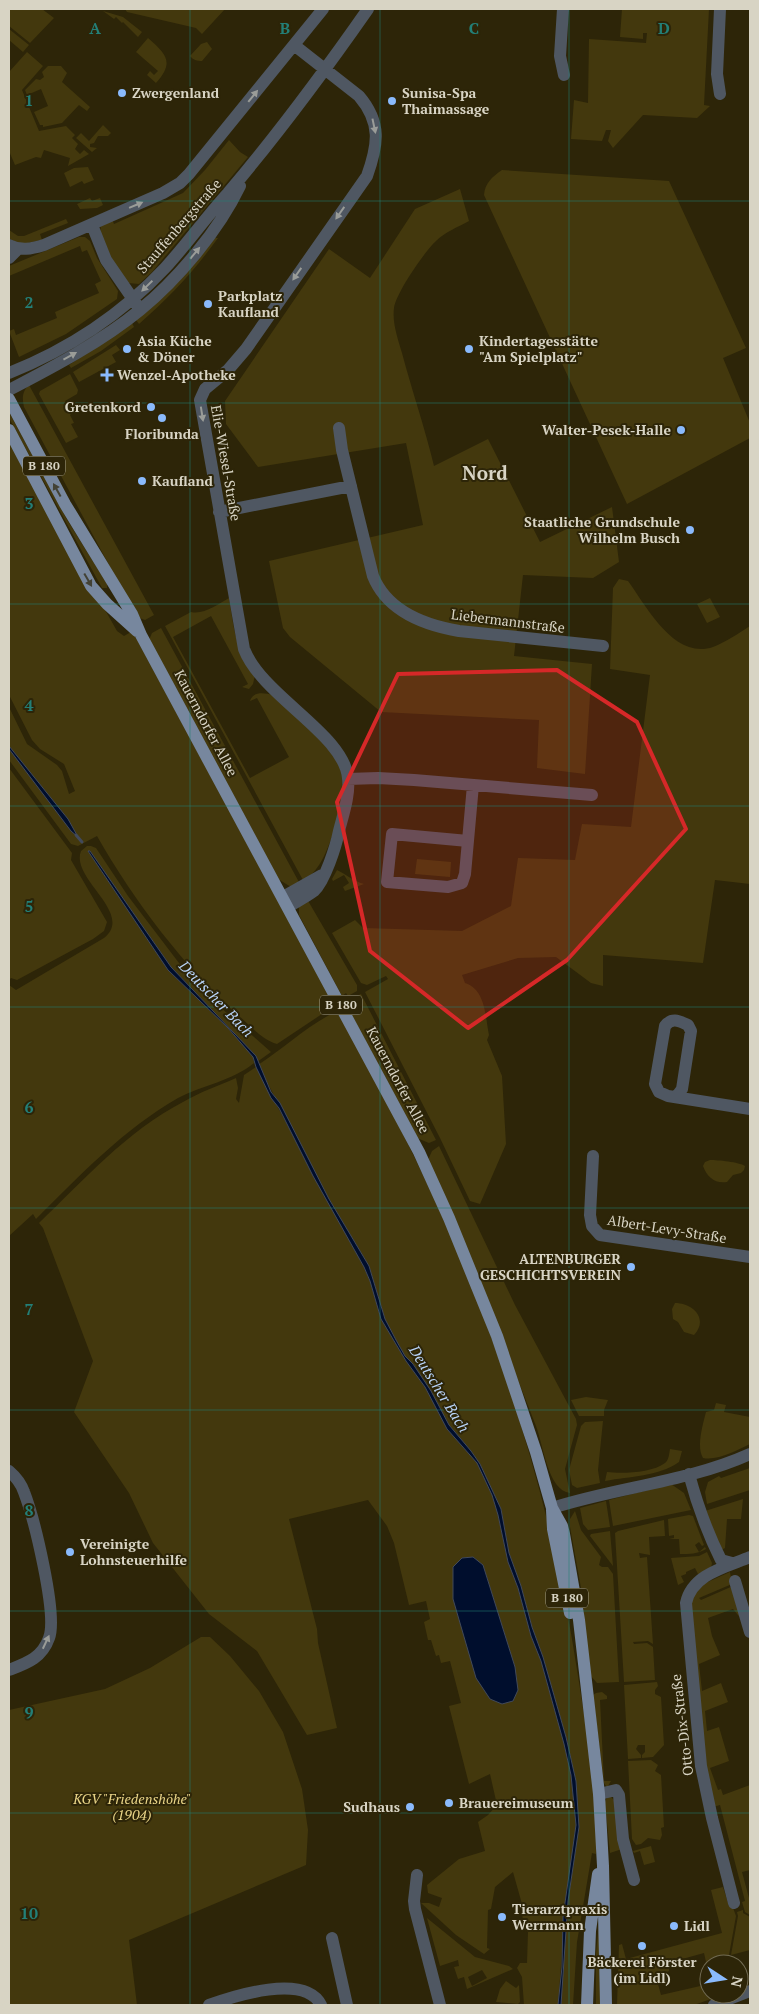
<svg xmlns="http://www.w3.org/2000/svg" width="759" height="2014" font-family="'PT Serif',serif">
  <rect width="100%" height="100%" fill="#2d2508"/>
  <!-- green -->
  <path fill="#43380d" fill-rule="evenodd" d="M9,9H42L54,18L30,43L9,26Z
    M125,9H225L202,34L196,28L127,12Z
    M622,9H709L704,105L710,106L697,118L643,115L613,148L608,141L611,130H606L602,141L571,139L574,100L588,103L589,39L646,43L647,33H643V39L620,37Z
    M103,11L123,17L142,32L138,37L123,22L122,23L116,17L114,19Z
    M9,29L29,45L23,52L9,40Z
    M148,38C166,54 175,62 156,83L147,75L150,71L154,75L158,71L136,52Z
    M207,42L212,49L202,61C197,61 193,60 190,56L201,44Z
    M27,52L43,66L22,90L39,131L66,126L75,135L72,138L78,144L75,149L80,154L84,150L89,154L68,166L70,158L44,150L41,158L36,157L15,165L9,151V72Z
    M48,66H61L67,73L62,82L90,107L87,111L79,105L62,123L43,127V125H40L34,112L48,106L41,89L27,95L25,90L36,79L40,80L44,77L42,72Z
    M103,125L111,133L108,136H98L94,143L90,144V147L97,148L92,152L76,138L81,133L89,141Z
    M229,140L240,152L248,157L152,272L139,284L128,283C118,271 97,241 101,225L112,219L114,224L183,193L205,170Z
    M88,167L94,180L84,184L82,181L70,187L64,173L74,168Z
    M502,170L669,181L746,348L723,358L750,423V438L627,504L484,195C485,183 492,177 502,170Z
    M460,189L469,221C458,227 445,232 436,241C425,251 396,293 394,308C392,323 398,339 402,353C412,391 425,428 434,466L488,439L540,542L612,507L619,562L593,578L523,575L514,656L592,664L585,774L537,768L539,720L381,712L290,637L283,628L269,561L423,525L406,443L258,467L226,424L225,401L329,249L370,278L415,209Z
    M90,198L92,201L100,198L103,205L97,208L80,209L77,204Z
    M66,219L68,223L40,234L42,240L23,244L9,239V230L18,236H24Z
    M79,237H85L90,241L97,258L118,291L117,299L66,334L19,357L9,331L14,329L16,335L57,318L55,312L99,293L95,284L101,281L87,250L82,252L80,246L9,276V266Z
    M215,238H218C195,270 169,298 139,324L136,320Z
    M132,323L134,327L101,351L71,368L69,365Z
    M116,345L120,350L112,355L116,362L79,382L73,372Z
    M70,374L78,390L77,394L65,401L72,413L70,415L74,423L71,424L78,437L66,443L39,394L40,391Z
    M29,385L154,615L145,620L137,617L24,407C22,399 22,391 29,385Z
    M9,412L66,518L107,584V588H102L9,418Z
    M9,440L117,631L124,636L131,632L135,636L332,1001L330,1002L328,1010L277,1044C262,1040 252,1027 240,1017C184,967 134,901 97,836L78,846L71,844L9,760V749L52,805L54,803L9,746V707L27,744L57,765L62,771L69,794L75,791L64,764L40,749L32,740L9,695Z
    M619,579L628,581C647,607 674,660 713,647C726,642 739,633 750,626V884L715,880L703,963L603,955V986L591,983L556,957L518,958L462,975L465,983C486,990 485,1016 489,1035L487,1040L502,1076L506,1144L480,1204L470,1201L440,1138L365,992L388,979L386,976L367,985L361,983L332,933L355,920L363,928L462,931L511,906L518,858L575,860L582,824L631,827L650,675L610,669L613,588Z
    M229,598C234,627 235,651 255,675L253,684L249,689L242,687L248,684L211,616L173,637L250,778L289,757L257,698L250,701C253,691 264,693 273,695C291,712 335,748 341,771C346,790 341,813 334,831C326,853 322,866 304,882L165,626L191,612C204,615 218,604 229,598Z
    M710,598L720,617L707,623L697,604Z
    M161,628L300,884L291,887L278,879L149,640L152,633Z
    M9,768L72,853L71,860L107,922L104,931L93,939L17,980L11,978L9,980Z
    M87,846H91L96,848L128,896L179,963L211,999L271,1052L257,1062L256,1056L171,967L90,851H88L168,970L228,1028L248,1051L253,1057L254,1063C232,1081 203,1085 178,1098C124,1129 80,1175 36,1219L33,1214L9,1236V985L16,990L104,938C135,913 70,879 81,851Z
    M417,859L451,862L450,877L415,874Z
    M337,870C346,874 353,881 364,884L345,891L343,887L349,883L344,875L333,881L332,879Z
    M307,899L357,985V991L348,996L346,993L342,996L299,915V907Z
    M361,994L436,1140L429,1143L417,1138L345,1002Z
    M335,1012L339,1013C368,1066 397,1120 423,1175C499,1333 552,1503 578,1676C587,1734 598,1795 596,1854L592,1853L577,1942L573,2005H561L568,1901L579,1827L576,1781L566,1737L543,1657L532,1627L521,1586L509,1553L501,1509L480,1464L471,1451L449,1425L431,1391L413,1364L405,1356L396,1340L385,1319L369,1266L329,1199L258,1065C284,1048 307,1026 335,1012Z
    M256,1067L364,1267L370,1281L381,1319L406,1361L425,1387L447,1429L477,1463L492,1495L498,1515L508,1562L518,1588L531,1636L541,1661L564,1744L571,1774L576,1825L566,1897L558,2005H524L522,1977L517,1968L520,1963H527L528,1932L523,1928L522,1904L513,1872L495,1887L491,1909L488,1910L487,1948L490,1949L484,1954L456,1935L421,1903H429L439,1907L442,1898L428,1893L427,1885L459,1859L485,1851L478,1822L488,1815L497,1805L490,1774L469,1784L449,1706L461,1703L450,1661L441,1663L439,1655L436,1656L431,1640H428L424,1622L430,1619L426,1601L409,1605L394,1543L387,1526L368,1500L289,1519L317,1629L318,1643L337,1728L307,1735L257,1651L209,1614L153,1543L129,1493L74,1412L93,1361L43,1228L39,1223C84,1180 127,1131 183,1102C200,1092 218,1086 236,1078L238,1088L236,1099L239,1103L244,1075ZM473,1557L483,1565L515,1667L453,1567L462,1558Z
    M439,1146L515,1305L576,1419L577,1425L565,1469L570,1493C548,1491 543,1444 536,1426C501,1336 464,1248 428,1160L432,1151Z
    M710,1160C718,1160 739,1162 745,1166L744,1170L741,1173L733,1175L727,1182C715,1184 707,1177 703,1166L705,1162Z
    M675,1303C693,1303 709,1319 694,1335L684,1332L678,1322L673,1319L672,1309Z
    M586,1397L608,1400L604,1410V1416H579L571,1400Z
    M716,1403L726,1405L724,1412L750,1417V1444C737,1450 718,1461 703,1458C696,1447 703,1424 706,1412L714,1410Z
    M603,1421L598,1470L600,1483L577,1488L572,1485L569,1470L581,1426L585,1422Z
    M670,1449L682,1451L679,1462C657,1477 631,1476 605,1481L607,1472C621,1474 652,1473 665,1463C669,1460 669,1454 670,1449Z
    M750,1468V1490L707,1504L705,1492L708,1482L719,1476L721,1478Z
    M671,1484L684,1493L691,1510L613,1526L609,1500Z
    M743,1499L741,1519H727L725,1548L721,1550L705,1511Z
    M606,1501L610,1527L588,1530L583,1524L580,1508Z
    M575,1511L581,1530L601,1557L599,1565L602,1567H608L613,1574L619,1682L597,1683L590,1675L581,1588L570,1527V1519Z
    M689,1515L693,1516L704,1545L702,1546L699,1542L695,1545L699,1552L705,1547L706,1549C697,1554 690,1554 680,1554L679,1539H669L674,1538V1535L669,1536L668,1519Z
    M664,1520L665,1536L649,1537L650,1555L639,1553L640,1558L647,1557L653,1644L648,1641L633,1642L634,1644L647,1643L653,1647L655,1680L624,1682L615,1533L618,1531Z
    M610,1531L613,1566L590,1536L591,1534Z
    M707,1552L712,1563L711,1568L699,1576L695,1568L686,1572V1574L681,1576L684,1582L678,1585L671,1558L699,1556Z
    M730,1572L732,1584L699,1598L701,1600L733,1586L742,1620L733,1609L708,1618L712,1636L720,1655L699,1664L702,1691L721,1683L728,1702L705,1711L707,1731L719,1727L729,1761L710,1768L718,1790L721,1789L723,1795L750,1785V1870L742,1872L749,1898H750V1915L745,1912L742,1902L745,1901L720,1805L713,1807L707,1778L690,1609L693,1594L701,1585Z
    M201,1637H210L230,1656L259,1691L283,1732L302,1789L308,1830L306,1865L129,1940L137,2005H9V1710L105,1689L150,1668Z
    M657,1682L658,1686L655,1690V1694L661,1697L664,1745L653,1757L642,1758V1755L645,1752V1745H638L636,1749L641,1755V1758L628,1759L624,1685Z
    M602,1692L607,1696V1699L600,1700L604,1781H611L608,1786H606L604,1783L593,1695L596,1693Z
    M651,1760L658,1765L655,1771L661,1775L664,1827L661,1828L662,1835L660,1840L648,1838L641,1844L636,1845L632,1839L628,1761Z
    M607,1797H611L614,1800L622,1849L610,1853L605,1802Z
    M651,1846L655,1862L644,1865L640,1851L634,1853L633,1851Z
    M723,1887L729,1906L732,1905L736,1916L729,1955L706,1962L704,1953L675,1961L669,1965V1971L663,1974L658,1984L661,1995L709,1984V1994H725L694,2005H617L619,1945L622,1944L626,1959L722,1933L711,1890Z
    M743,1910V1913L750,1917V1950L731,1955L738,1916L737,1912Z
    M427,1918L475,1957L509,1966L513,1969L467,1989L464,1977L458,1979L454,1967L459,1966L458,1960L440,1966ZM482,1970L487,1978L472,1986L468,1977Z
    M599,1923L600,2005H596V1953Z
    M506,1981L516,1988L519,1985L520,2002L518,2004L496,2002L500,1989Z"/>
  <!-- water -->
  <path fill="#000e2d" stroke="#41495a" d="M9,746L68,819L78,837L71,831L9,749Z
    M88,851H90L171,967L256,1056L271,1092L280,1103L329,1199L369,1266L385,1319L396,1340L405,1356L413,1364L431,1391L449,1425L471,1451L480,1464L501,1509L509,1553L521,1586L532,1627L543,1657L566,1737L576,1781L579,1827L568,1901L561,2005H558L562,1967L563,1917L576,1825L571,1775L564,1744L541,1661L531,1636L518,1588L508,1562L498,1515L492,1495L477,1463L447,1429L425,1387L406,1361L381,1319L370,1281L364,1267L313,1176L279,1108L271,1098L256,1067L253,1057L228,1028L168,970Z
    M473,1557L483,1565L515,1667L518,1690L513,1701L502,1704L490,1699L476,1678L453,1599V1567L462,1558Z"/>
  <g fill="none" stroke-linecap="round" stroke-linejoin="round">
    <!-- stream -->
    <path stroke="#41495a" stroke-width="3" d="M76,835L82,842"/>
    <!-- minor -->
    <path stroke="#4f5762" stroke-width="12" d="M563,9L560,56L564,75
      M720,94L717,74L720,9
      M92,225L106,260L137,305
      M9,245C21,251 31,249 44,245L163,193L180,183L189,174L323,9
      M9,258L18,249
      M9,373C67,350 122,314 165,268C187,244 206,217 228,193C278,134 324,72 368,9
      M9,390C53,367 101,342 140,310C178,279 219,230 240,186
      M339,428L342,450L373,576C387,611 424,625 459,631L603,646
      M219,512L351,486
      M348,779L378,778L414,780L592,795
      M468,841L392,834L387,882L448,887L462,883L465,874L473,785
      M283,897L322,875
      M288,907C296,902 306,897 314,891C325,881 336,846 339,831C343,815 350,795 348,778C344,734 262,696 244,649L200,400L205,389L228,370L246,349L367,176C378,145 382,123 359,96L294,45
      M676,1097L682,1089L691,1031L688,1025C679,1021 672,1017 665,1026L655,1084L659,1092L668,1096L750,1109
      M593,1156L590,1215L592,1226L600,1235L750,1257
      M9,1471C16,1477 21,1483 24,1492C34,1518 58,1615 49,1638C42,1658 27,1663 9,1670
      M689,1474C697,1504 707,1532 721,1560L732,1563
      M552,1508C617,1487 688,1482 750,1454
      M735,1581L750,1632
      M599,1794L616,1790L619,1795L623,1839L634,1880
      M417,1875L414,1901L415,1909L440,2005
      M734,1903L712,1818L701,1766L686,1603C692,1574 726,1567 750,1557
      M332,1938L347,2005
      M209,2005C234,1996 305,1973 321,2005
      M714,2005L750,1991"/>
    <!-- major -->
    <path stroke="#77879e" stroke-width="12" d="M9,399L65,504L132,614L141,635L419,1152L449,1218L497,1336L536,1452L552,1508L562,1526L564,1534L579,1620L599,1794L603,1866L606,2005
      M9,430L91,586L107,604L137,631
      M552,1510L553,1529L570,1613
      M587,2005L590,1931L598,1874"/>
  </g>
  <!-- one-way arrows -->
  <defs><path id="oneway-solid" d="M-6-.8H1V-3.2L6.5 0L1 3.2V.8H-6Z" transform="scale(1.25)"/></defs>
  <g fill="#9a9c98">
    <use href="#oneway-solid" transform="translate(253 96) rotate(-51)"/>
    <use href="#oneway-solid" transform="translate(374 126) rotate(78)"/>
    <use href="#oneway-solid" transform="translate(136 205) rotate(-23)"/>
    <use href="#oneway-solid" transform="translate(340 213) rotate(125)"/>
    <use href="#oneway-solid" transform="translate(195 253) rotate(-50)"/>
    <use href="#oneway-solid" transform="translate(297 274) rotate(125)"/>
    <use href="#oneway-solid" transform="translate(147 286) rotate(136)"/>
    <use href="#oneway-solid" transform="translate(70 356) rotate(-29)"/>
    <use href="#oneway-solid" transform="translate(202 414) rotate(81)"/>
    <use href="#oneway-solid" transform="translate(46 1642) rotate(-65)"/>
  </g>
  <g fill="#434235">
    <use href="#oneway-solid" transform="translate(57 490) rotate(-119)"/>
    <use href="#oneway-solid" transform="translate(88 580) rotate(60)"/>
  </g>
  <!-- marked area -->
  <path fill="#d62828" fill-opacity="0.2" stroke="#d62828" stroke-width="4" stroke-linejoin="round" d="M557,670L637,722L686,829L567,960L468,1028L370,951L337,802L398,674Z"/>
  <!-- grid -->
  <path fill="none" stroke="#237f77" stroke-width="1" stroke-opacity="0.55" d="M190,9V2005M380,9V2005M569,9V2005M9,201H750M9,403H750M9,604H750M9,806H750M9,1007H750M9,1208H750M9,1410H750M9,1611H750M9,1813H750"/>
  <!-- markers -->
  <g fill="#8abafc" stroke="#2d2508" stroke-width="2">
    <circle cx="122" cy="93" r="5"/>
    <circle cx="392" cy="101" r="5"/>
    <circle cx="208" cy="304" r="5"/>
    <circle cx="127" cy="349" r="5"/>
    <circle cx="469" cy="349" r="5"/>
    <path d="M104.5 367.5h5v5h5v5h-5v5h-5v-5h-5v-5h5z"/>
    <circle cx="151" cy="407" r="5"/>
    <circle cx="162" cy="418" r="5"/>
    <circle cx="681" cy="430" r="5"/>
    <circle cx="142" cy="481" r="5"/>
    <circle cx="690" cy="530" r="5"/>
    <circle cx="631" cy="1267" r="5"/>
    <circle cx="70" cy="1552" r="5"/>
    <circle cx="449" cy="1803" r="5"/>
    <circle cx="410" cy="1807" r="5"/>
    <circle cx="502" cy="1917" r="5"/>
    <circle cx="674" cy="1926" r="5"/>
    <circle cx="642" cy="1946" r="5"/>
  </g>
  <g text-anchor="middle" stroke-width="4" stroke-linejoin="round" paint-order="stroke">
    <!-- shield labels -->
    <g fill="#2d2508" stroke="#a5a08c" stroke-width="1">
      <rect x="23" y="456.5" width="42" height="19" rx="4"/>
      <rect x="320" y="995.5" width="42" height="19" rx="4"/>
      <rect x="546" y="1588.5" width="42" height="19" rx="4"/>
    </g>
    <g font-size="12" font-weight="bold" fill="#d8d4c4">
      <text x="44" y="470">B 180</text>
      <text x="341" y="1009">B 180</text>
      <text x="567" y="1602">B 180</text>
    </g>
    <!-- poi labels -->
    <g font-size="14" font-weight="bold" fill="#d8d4c4" stroke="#2d2508" text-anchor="start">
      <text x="132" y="98">Zwergenland</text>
      <text x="402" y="98">Sunisa-Spa<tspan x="402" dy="16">Thaimassage</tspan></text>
      <text x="218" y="301">Parkplatz<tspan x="218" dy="16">Kaufland</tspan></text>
      <text x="137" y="346">Asia Küche<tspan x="137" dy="16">&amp; Döner</tspan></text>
      <text x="479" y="346">Kindertagesstätte<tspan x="479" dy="16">"Am Spielplatz"</tspan></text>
      <text x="117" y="380">Wenzel-Apotheke</text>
      <text x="141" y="412" text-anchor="end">Gretenkord</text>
      <text x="671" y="435" text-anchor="end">Walter-Pesek-Halle</text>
      <text x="162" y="439" text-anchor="middle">Floribunda</text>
      <text x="152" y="486">Kaufland</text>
      <text x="680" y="527" text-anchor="end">Staatliche Grundschule<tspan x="680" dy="16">Wilhelm Busch</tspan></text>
      <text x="621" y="1264" text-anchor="end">ALTENBURGER<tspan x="621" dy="16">GESCHICHTSVEREIN</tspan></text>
      <text x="80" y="1549">Vereinigte<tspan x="80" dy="16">Lohnsteuerhilfe</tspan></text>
      <text x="459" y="1808">Brauereimuseum</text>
      <text x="400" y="1812" text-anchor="end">Sudhaus</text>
      <text x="512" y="1914">Tierarztpraxis<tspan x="512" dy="16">Werrmann</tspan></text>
      <text x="684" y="1931">Lidl</text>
      <text x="642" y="1967" text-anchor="middle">Bäckerei Förster<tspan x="642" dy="16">(im Lidl)</tspan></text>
    </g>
    <!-- street labels -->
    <g font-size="14" fill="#d8d4c4" stroke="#2d2508">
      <text transform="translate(179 226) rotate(-49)" y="5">Stauffenbergstraße</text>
      <text transform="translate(226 463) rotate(80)" y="5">Elie-Wiesel-Straße</text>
      <text transform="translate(508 621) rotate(7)" y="5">Liebermannstraße</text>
      <text transform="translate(206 723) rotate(62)" y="5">Kauerndorfer Allee</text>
      <text transform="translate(398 1080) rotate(62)" y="5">Kauerndorfer Allee</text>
      <text transform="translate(667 1229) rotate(9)" y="5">Albert-Levy-Straße</text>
      <text transform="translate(682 1725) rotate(-97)" y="5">Otto-Dix-Straße</text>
    </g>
    <!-- park labels -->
    <g font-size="14" font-style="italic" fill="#ead588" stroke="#2d2508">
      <text x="132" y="1804">KGV "Friedenshöhe"<tspan x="132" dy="16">(1904)</tspan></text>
    </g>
    <!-- water labels -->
    <g font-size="15" font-style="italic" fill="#b8d3f8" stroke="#2d2508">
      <text transform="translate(216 999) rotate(46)" y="5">Deutscher Bach</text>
      <text transform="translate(439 1389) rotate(58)" y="5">Deutscher Bach</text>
    </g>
    <!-- district labels -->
    <g font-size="19" font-weight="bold" fill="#d8d4c4" stroke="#2d2508">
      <text x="485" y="480">Nord</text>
    </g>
  </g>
  <g font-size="16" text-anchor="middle" font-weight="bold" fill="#237f77" stroke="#2d2508" stroke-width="4" stroke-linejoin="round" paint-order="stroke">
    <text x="95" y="34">A</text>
    <text x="285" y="34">B</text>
    <text x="474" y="34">C</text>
    <text x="664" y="34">D</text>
    <text x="29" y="106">1</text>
    <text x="29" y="308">2</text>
    <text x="29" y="509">3</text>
    <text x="29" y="711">4</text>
    <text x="29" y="912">5</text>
    <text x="29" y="1113">6</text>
    <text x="29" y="1315">7</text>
    <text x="29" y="1516">8</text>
    <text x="29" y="1718">9</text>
    <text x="29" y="1919">10</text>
  </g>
  <!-- border -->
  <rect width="759" height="2014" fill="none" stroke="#d8d4c4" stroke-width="20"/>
  <!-- north arrow -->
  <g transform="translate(724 1979) rotate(102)"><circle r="24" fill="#2d2508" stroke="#716b53"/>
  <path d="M0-4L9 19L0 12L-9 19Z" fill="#8abafc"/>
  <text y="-8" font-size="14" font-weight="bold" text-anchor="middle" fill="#d8d4c4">N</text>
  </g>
</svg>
